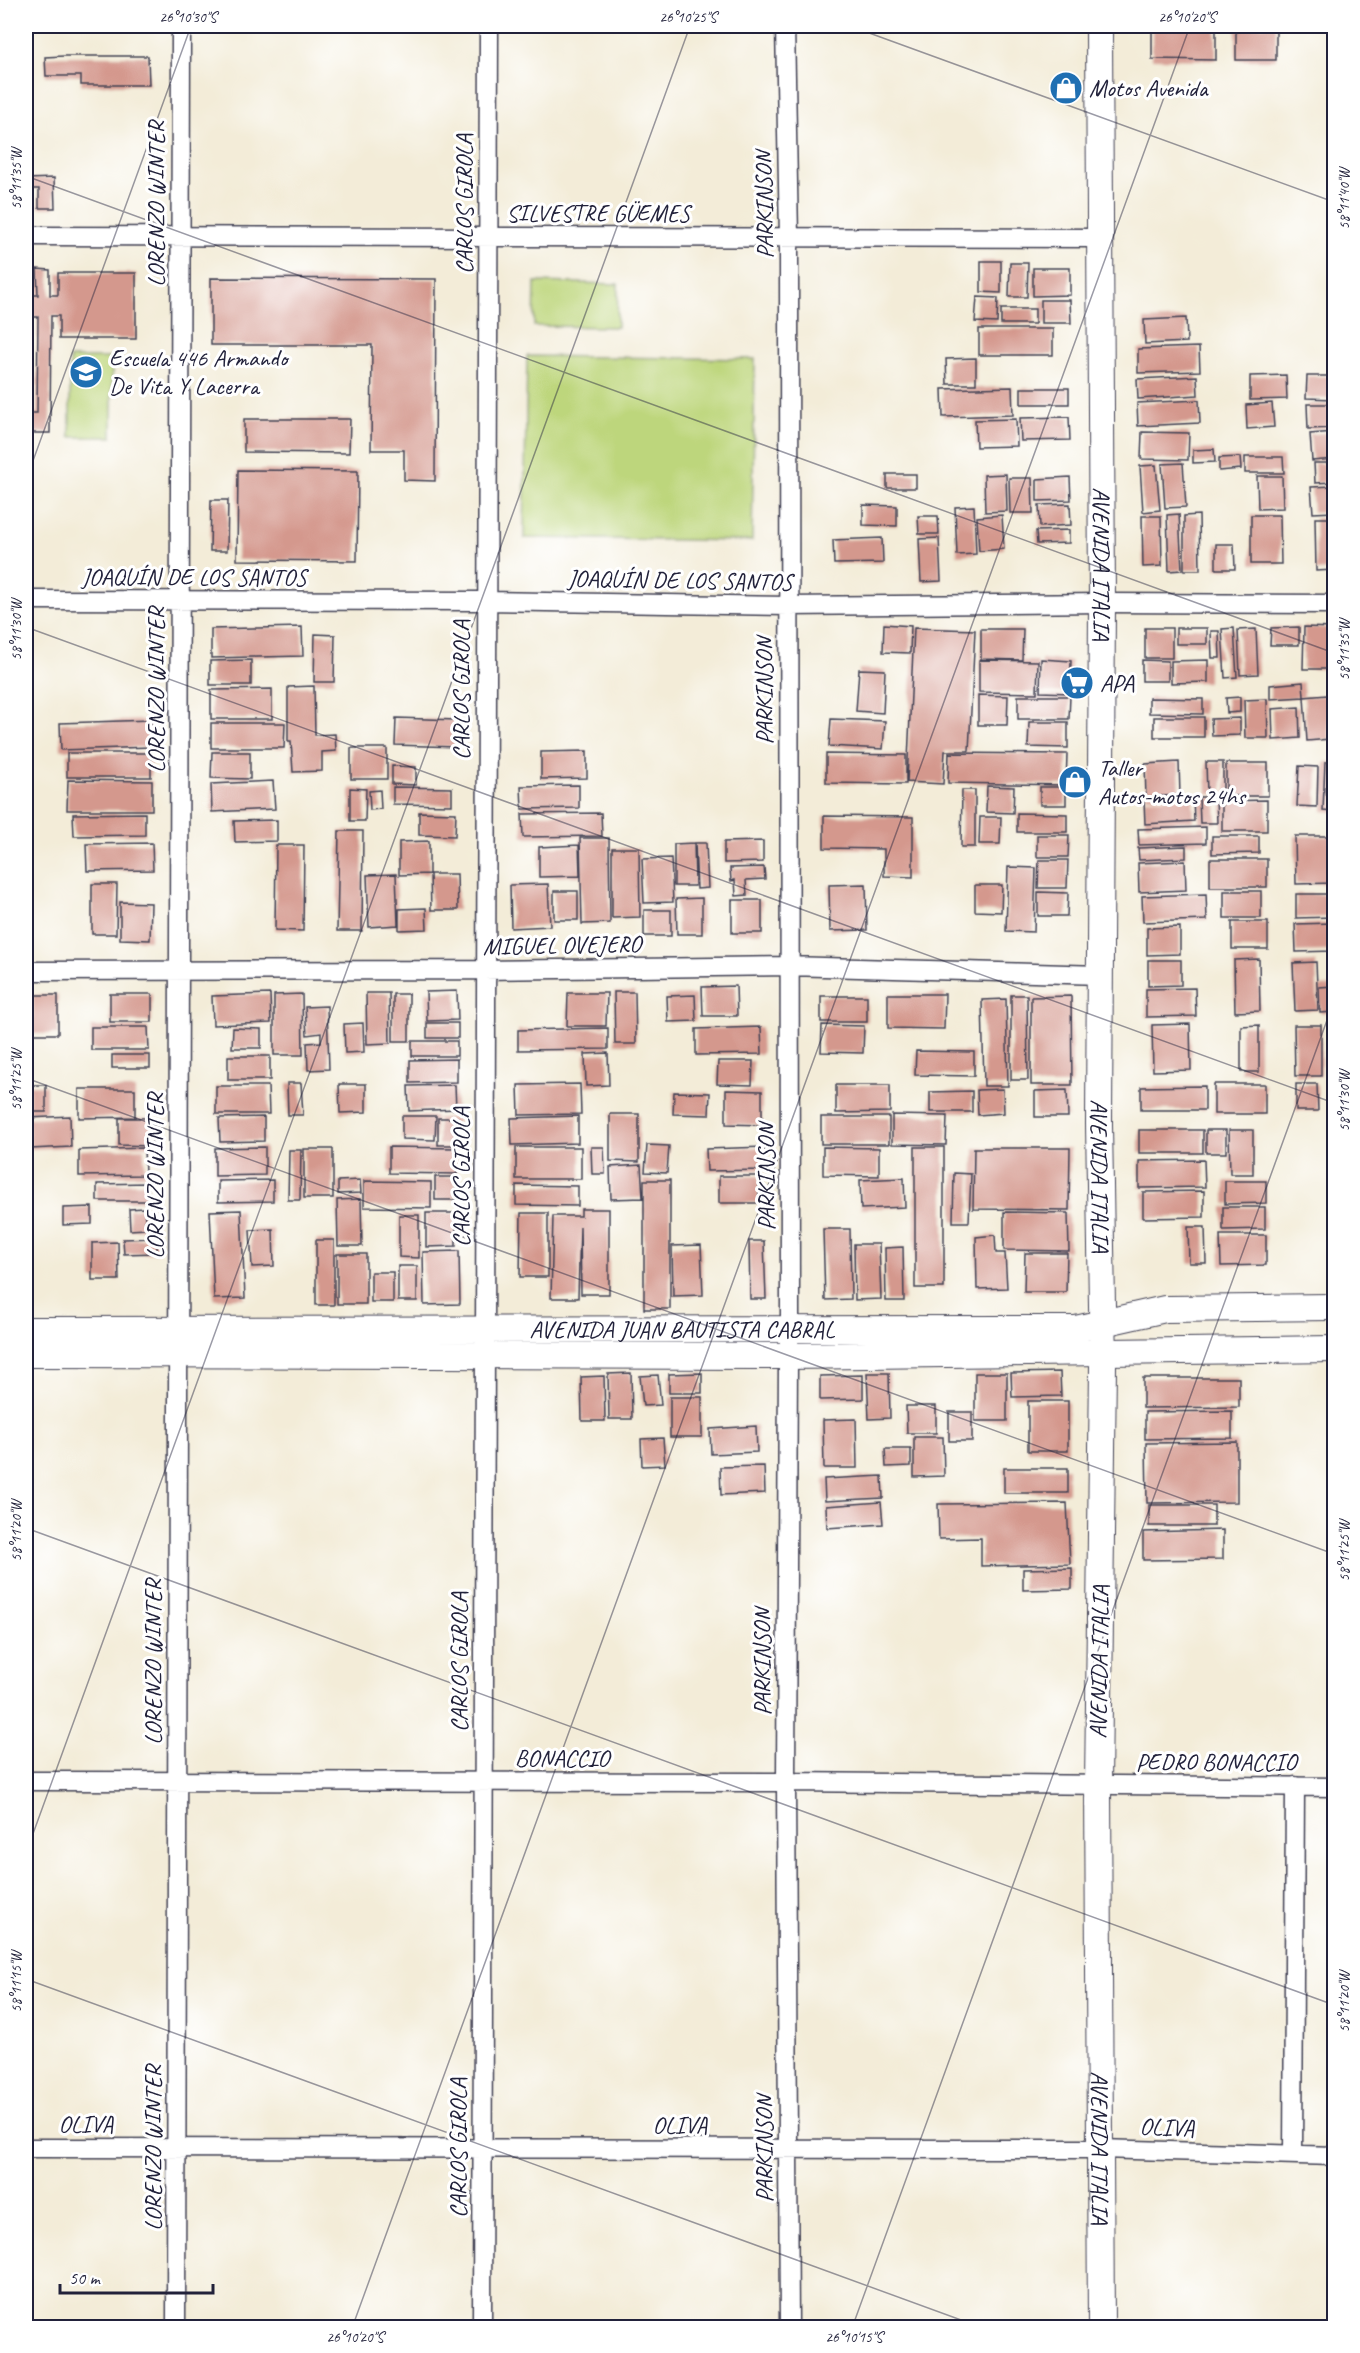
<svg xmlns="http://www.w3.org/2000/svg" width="1360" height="2353" font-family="Caveat,sans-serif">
  <rect width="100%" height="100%" fill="#fff"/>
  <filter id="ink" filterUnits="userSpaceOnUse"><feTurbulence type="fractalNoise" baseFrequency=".0167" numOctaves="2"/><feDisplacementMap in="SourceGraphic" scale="12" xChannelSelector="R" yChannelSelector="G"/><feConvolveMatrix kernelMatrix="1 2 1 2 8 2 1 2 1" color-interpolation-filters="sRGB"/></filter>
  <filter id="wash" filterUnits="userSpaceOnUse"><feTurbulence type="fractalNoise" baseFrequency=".008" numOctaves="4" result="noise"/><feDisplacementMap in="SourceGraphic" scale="24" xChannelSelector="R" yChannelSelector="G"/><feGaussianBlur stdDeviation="1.35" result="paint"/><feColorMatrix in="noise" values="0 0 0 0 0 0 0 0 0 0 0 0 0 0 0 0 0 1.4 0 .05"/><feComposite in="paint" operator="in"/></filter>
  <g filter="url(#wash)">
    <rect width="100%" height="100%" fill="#f3ecd8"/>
    <!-- green -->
    <path fill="#bdd67b" stroke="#707c5b" stroke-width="1.5" d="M535,282L618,284L617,327L534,326Z
      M527,356L755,359L752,541L524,538Z
      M70,358H112V437H70Z"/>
    <g id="blocks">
      <!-- building -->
      <path fill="#d4988d" d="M1152,26H1216V60L1152,59Z
        M1236,26H1276V60H1236Z
        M64,56H148L149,85H81V76H46L45,57Z
        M54,178L55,208H39V189H26V179Z
        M981,261H1001V293L981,292Z
        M1010,263H1028L1027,297H1009Z
        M1033,268H1070V295L1033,296Z
        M37,269L50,270V295H58V273H136V339H59V316H51L50,433H29V477H26V368H29V413H37L38,317H29V338H26V272H29V295H38Z
        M211,278L436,279L435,481L404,480V450H371L372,345H211Z
        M977,297L998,298L997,323L975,322Z
        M1041,300H1070L1071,323H1041Z
        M1001,309H1035V324H1001Z
        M1186,318L1187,342L1145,344L1144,320Z
        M979,329H1053V355H979Z
        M1199,347L1200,371L1138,373V349Z
        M976,358V384H947L946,359Z
        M1286,375L1287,399L1250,400V376Z
        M1197,376L1198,395L1138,399L1137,379Z
        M1307,376H1334V399L1306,398Z
        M1012,387L1013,415L943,417L942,389Z
        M1021,388H1069V404H1021Z
        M1199,400L1200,423L1138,426L1137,403Z
        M1272,403L1274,427L1247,429L1246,405Z
        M1307,404H1334V428L1308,429Z
        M1069,417L1070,440L1021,441L1020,418Z
        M244,419H350L349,453L244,452Z
        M1016,419L1017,446L976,447L975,420Z
        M1142,432L1189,433L1188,460L1141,459Z
        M1334,432V459L1312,461L1310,434Z
        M1214,449L1215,462L1193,463V450Z
        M1240,457L1241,469L1219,471V458Z
        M1245,457H1283L1284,473H1245Z
        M1183,463L1186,507L1165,508L1162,464Z
        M1314,463H1334V482L1315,483Z
        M1156,465L1160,510L1143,512L1140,466Z
        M238,470L358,471L357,561L237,560Z
        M887,474H916V488H887Z
        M1006,474L1007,511L985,512L984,475Z
        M1257,476H1282L1283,508L1258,509Z
        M1070,477L1071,500L1037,501V479Z
        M1009,478H1032L1033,513H1010Z
        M1334,486V512L1313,513L1311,487Z
        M211,500H228L227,551H210Z
        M1070,504L1071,525L1040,527L1039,505Z
        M863,505L897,506V526L863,525Z
        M974,506L976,554L957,555L955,507Z
        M1179,514L1182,570L1169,571L1167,515Z
        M1002,515L1004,549L979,551L977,517Z
        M1199,515L1200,570H1184V516Z
        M1251,515H1280L1281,564H1251Z
        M918,516H938L939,534H919Z
        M1142,516H1161L1162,566L1143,567Z
        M1315,518H1334V570L1316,571Z
        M1069,530V543L1037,544L1036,531Z
        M882,538L883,563L834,564L833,540Z
        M939,538L941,581L921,582L919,539Z
        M1216,544H1234L1235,569H1216Z
        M884,624L911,626L910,653L883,652Z
        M302,627L303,656L211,658V629Z
        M1299,627V645H1270L1271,628Z
        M1304,627L1334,628L1333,669H1303Z
        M914,628L975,630L969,751H945L943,784L907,782Z
        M1145,628H1172V658H1145Z
        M1176,628H1207V644H1176Z
        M1234,628L1237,677L1225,678L1222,629Z
        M981,629H1023L1022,660L981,659Z
        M1256,629L1258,674L1240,675L1238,630Z
        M1211,631H1219L1220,658H1212Z
        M315,634L335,635L334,682H314Z
        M1041,659L1071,661L1070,693L1040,692Z
        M251,660V685H210V661Z
        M979,660L1038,661L1037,693L979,692Z
        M1142,660L1168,661V681H1142Z
        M1208,660V682L1171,683V661Z
        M859,669L885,670L883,713L856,711Z
        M1303,682L1304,697L1270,699V685Z
        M314,686L315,735L335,734L336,751L322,752V771L293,772L291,741H288V687Z
        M272,689V719H211V690Z
        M978,695L1008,696L1007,725H978Z
        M1327,695L1330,739L1307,741L1304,697Z
        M1018,696H1070L1069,719H1018Z
        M1240,697V712L1227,713L1226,698Z
        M1149,698L1203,699V714L1149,713Z
        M1267,699L1268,738H1245L1244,700Z
        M1299,707L1300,738L1273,740L1272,709Z
        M1154,717H1204V737H1154Z
        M396,718L457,720L456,747L395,745Z
        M1240,718V735L1212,736L1211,719Z
        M831,719L885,721L883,749L829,746Z
        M151,720V747L61,750L60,723Z
        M1029,722H1068V748L1028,747Z
        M211,723H285L284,748H211Z
        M351,748H387V779H351Z
        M587,751V778L541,779V752Z
        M212,752H250V779L211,778Z
        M67,753H151V777H67Z
        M949,753L1067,754L1066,785L948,783Z
        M826,754L906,755V784L826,783Z
        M1179,762L1180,795L1146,797L1145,764Z
        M1206,762H1223V794H1207Z
        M1325,762H1334V812L1323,811Z
        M1226,763H1268V796H1226Z
        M392,766L416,767V785L392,784Z
        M1299,766L1318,767L1317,807L1297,806Z
        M68,780L152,781V810H67Z
        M273,781L275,809L212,812L211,784Z
        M579,785V808L522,809L521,786Z
        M987,786L1014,787L1013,813L986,812Z
        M393,787L452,788V805L393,804Z
        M1040,787H1066V805H1040Z
        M350,788L366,789L365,821H350Z
        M380,790L381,809L370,810L369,791Z
        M962,790H975V847H961Z
        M1193,797L1194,821L1145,824L1144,799Z
        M1199,797H1216L1217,823H1200Z
        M1267,800V831H1222V801Z
        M419,812L456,813L455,836L419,835Z
        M145,813V835L74,836L73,814Z
        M601,813L602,836L523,837L522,814Z
        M1017,813L1067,814V832H1017Z
        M824,816L913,817V877L884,876V849L824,848Z
        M980,817H1001L1000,844H979Z
        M277,820V841L235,842L234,821Z
        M1206,827V843L1139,845L1138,829Z
        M339,831H363L362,931H337Z
        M1037,835H1069L1068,857H1037Z
        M1212,836H1259V853L1212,854Z
        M1295,836H1332L1333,883L1296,884Z
        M580,838H609L610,923L582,924Z
        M429,841V874L399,875V842Z
        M763,841V862L724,863V842Z
        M152,843L153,870L87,871L86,844Z
        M694,843L695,886H674V844Z
        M695,843H706L708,888L697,889Z
        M276,845H304L303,931L275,930Z
        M579,845L580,876L539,877V847Z
        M1186,846V858L1139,860L1138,848Z
        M612,848H639L640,917L612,918Z
        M671,858L673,902L644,903L642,859Z
        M1210,859H1267V887H1210Z
        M1039,860H1068L1067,888H1038Z
        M1185,861L1186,890L1139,892L1138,863Z
        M764,867L765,879L746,880L747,895L736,896L735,880L731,881L730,868Z
        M1008,867L1036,868L1034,932L1006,931Z
        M396,874L398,925L369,927L367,875Z
        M430,874H457L458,910H431Z
        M92,884H117L116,934H92Z
        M548,884L550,926L511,928L510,885Z
        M866,884L867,930L830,931L829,885Z
        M975,885H1002L1001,912L975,911Z
        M554,891H578V920H554Z
        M1224,891H1261V918H1224Z
        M1038,892L1068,893L1067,916H1038Z
        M1206,894L1207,920L1143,922L1142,896Z
        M1296,894H1334V917L1296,918Z
        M702,898V934H677L676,899Z
        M732,900H762V933H732Z
        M120,902L151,903L150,940L120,939Z
        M426,908L427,929L399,930V909Z
        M644,910H671V936H644Z
        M1232,922H1268V949H1232Z
        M1334,923V951L1296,952L1295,924Z
        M1180,927V954L1147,955V928Z
        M1259,959L1260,1011L1235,1012L1234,960Z
        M1148,960H1181V985L1148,986Z
        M1316,962L1318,1010L1295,1011L1293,963Z
        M736,986L737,1016H703L702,987Z
        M1334,986V1012L1320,1013L1319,987Z
        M1195,988L1196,1016L1146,1017V989Z
        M457,991L458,1020L427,1021L426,992Z
        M614,992H635L636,1044H615Z
        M366,993H389L390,1043L367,1044Z
        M568,993H607L606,1026H567Z
        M110,994H152V1022H110Z
        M270,994L271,1023L213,1025L212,996Z
        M302,994L303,1055H274V995Z
        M393,994H409V1041H393Z
        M888,994H945L944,1029L888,1028Z
        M33,995H58V1034H33Z
        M695,995L696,1021L668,1022L667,996Z
        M1011,995H1027L1028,1080H1011Z
        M821,996H867V1022H821Z
        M1071,996L1072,1085H1031V997Z
        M1006,999L1008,1086H984L982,1000Z
        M327,1006L329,1069L308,1070L307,1043L321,1042V1033L307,1035L305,1007Z
        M363,1023L364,1052L345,1053L344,1024Z
        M427,1023H458V1038H427Z
        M1190,1024L1191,1070L1153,1071L1152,1025Z
        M822,1025L864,1026L863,1053L821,1052Z
        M1259,1025V1072H1241V1026Z
        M1294,1025H1321V1076H1295Z
        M91,1027H148L149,1050H91Z
        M761,1027L762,1054L696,1055V1029Z
        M233,1028L261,1029V1048H232Z
        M608,1028V1049L518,1050V1030Z
        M412,1041H457V1056H412Z
        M916,1051L974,1052V1076L915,1075Z
        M608,1053L609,1085L586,1086L585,1054Z
        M112,1055H150V1068H112Z
        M228,1056H270V1080H228Z
        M457,1059V1082L410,1083V1060Z
        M718,1061H753L752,1085L717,1084Z
        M287,1083H301L303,1115H288Z
        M339,1084H366V1112L340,1113Z
        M580,1084L581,1114L519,1115L518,1085Z
        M1214,1084H1265V1114H1214Z
        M1296,1084H1317L1318,1111H1296Z
        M29,1085H46V1112H29Z
        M455,1085L456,1109L409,1111L408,1086Z
        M836,1085H890V1112L836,1113Z
        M216,1086H268L269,1114H216Z
        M1205,1086V1110H1141V1087Z
        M79,1089H135V1117L79,1118Z
        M1003,1089L1004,1113L978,1115L977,1090Z
        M726,1090L762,1091V1125L726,1124Z
        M1067,1090L1068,1117H1035V1091Z
        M972,1091V1112H930V1092Z
        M674,1092L710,1093L709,1115L673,1114Z
        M610,1114H639V1162L610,1161Z
        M892,1115L947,1116L946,1145L892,1144Z
        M70,1116L71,1147L30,1149L28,1118Z
        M402,1116H436L435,1140L402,1139Z
        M578,1116V1143L512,1145L511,1118Z
        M264,1117V1141L220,1142L219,1118Z
        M821,1117H889V1144H821Z
        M119,1118H152V1146L119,1145Z
        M438,1118H458V1145H438Z
        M1139,1130H1203V1153H1139Z
        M1206,1130H1226V1153H1206Z
        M1229,1130H1253V1174H1230Z
        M647,1145L669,1146L667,1173L645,1172Z
        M265,1147V1175L215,1176V1148Z
        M389,1147L457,1148V1174L389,1173Z
        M516,1147H581V1179H516Z
        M591,1147H604L605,1174H592Z
        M765,1147V1170L707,1171L706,1149Z
        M823,1147L879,1148V1176L823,1175Z
        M915,1147H944V1288H915Z
        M144,1148L145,1175L79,1176V1150Z
        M974,1148H1070L1069,1210L973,1209Z
        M304,1149H333V1198H304Z
        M289,1150H301L300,1200H288Z
        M1204,1160L1205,1187L1139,1188V1161Z
        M641,1165L643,1198L611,1199L610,1167Z
        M954,1173L971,1174L969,1222H953Z
        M719,1176H759V1203H719Z
        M435,1177H456V1200H435Z
        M904,1178L905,1207L861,1209L860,1180Z
        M273,1180V1201L218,1202V1181Z
        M360,1180L361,1193L338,1194V1181Z
        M644,1180H670V1309H644Z
        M364,1181L431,1182V1208L364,1207Z
        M1225,1181H1266V1203L1225,1204Z
        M148,1183V1201H97V1184Z
        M516,1185L578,1186V1206L516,1205Z
        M1204,1191V1217L1143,1218V1192Z
        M361,1199L362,1246H338L337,1200Z
        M92,1207V1224L63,1225V1208Z
        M1223,1207H1265V1229L1223,1230Z
        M144,1208L146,1229L130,1230L129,1209Z
        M581,1209H609V1294H581L580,1227L578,1298H551L553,1216H581Z
        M241,1210L245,1298L214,1299L210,1211Z
        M1004,1212L1068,1213L1069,1251L1004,1250Z
        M426,1213H456V1246L426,1247Z
        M521,1213H548V1277H520Z
        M399,1215H419V1258L399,1257Z
        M1188,1227H1205L1206,1263H1189Z
        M273,1229L274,1266L252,1267L250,1230Z
        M823,1229H850L851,1299L825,1300Z
        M995,1235L996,1253H1005L1007,1288L977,1289L976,1237Z
        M1220,1235H1266V1265L1221,1266Z
        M157,1238V1253L124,1254L123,1239Z
        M316,1240H334V1305H316Z
        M749,1241H764L766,1299H750Z
        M118,1242L119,1280H92V1243Z
        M854,1244H879L881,1299L855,1300Z
        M701,1245L703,1295L673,1296L672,1246Z
        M903,1247L904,1301H886L885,1248Z
        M459,1251L460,1304L424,1305L423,1252Z
        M1025,1253H1067L1066,1292H1024Z
        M337,1254H366V1304H337Z
        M398,1266H417V1301H398Z
        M371,1272H393V1302H371Z
        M1060,1372L1061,1396L1012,1397L1011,1373Z
        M631,1373L632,1419H609L608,1374Z
        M702,1373V1393H669V1374Z
        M867,1373H889L890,1418L869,1419Z
        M975,1373H1007V1421H975Z
        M658,1375L661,1405L643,1406L640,1376Z
        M863,1375V1399L820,1400V1376Z
        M604,1376L605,1421H582L581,1377Z
        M1143,1378H1239V1407L1143,1408Z
        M670,1397H702V1437H670Z
        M1028,1401H1068V1451H1028Z
        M906,1406H936V1433H907Z
        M1232,1411V1438L1145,1439V1412Z
        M949,1412H972V1441H949Z
        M856,1419L857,1468H824L823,1420Z
        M756,1426L757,1452L711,1454L710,1429Z
        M914,1437H943L944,1476L914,1477Z
        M663,1438L665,1465L642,1466L641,1439Z
        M1237,1442V1502L1147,1503L1146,1443Z
        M885,1449H911V1466L886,1467Z
        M764,1466L765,1493L721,1495L720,1467Z
        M1004,1468H1068V1493H1004Z
        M882,1476L883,1498L825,1501L824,1479Z
        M881,1502L883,1524L827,1528L826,1506Z
        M1067,1503L1070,1564L981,1566V1538L939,1539L938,1504Z
        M1149,1505H1214V1526H1149Z
        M1223,1530V1559L1143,1560V1532Z
        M1072,1568V1589L1023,1590V1569Z"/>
    </g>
  </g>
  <g filter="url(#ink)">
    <use href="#blocks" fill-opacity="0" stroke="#414053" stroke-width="1.5"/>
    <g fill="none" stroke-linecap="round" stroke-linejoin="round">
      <!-- minor casing -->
      <g stroke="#414053" stroke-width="21">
        <path id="minor" d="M785,26L789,237L790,1331L788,1356L786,1782L789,2328
          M26,236L1099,238
          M26,600L486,601L788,606L1102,603L1334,604
          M26,971L484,970L789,966L1100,975
          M26,1781L786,1782L1334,1787
          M26,2148L1100,2149L1334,2156
          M1293,2155L1295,1786
          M176,2328L181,26
          M482,2328L489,26"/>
      </g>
      <!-- secondary casing -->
      <g stroke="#414053" stroke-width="28">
        <g id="secondary">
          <path id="s1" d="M1099,26L1102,603L1099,1124L1103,1366L1098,1786L1101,2328"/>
          <path id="s2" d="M26,1330L1076,1329L1165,1309L1334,1307"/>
          <path d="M26,1354L788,1356L1334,1349"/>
        </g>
      </g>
      <!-- minor -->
      <use href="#minor" stroke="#fff" stroke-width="18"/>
      <!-- secondary -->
      <use href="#secondary" stroke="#fff" stroke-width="26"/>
    </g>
  </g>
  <!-- ticks -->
  <path fill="none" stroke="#22223b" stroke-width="1.5" stroke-opacity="0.45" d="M850,26L1334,202M26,176L1334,653M26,480L191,26M26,627L1334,1103M26,1078L1334,1554M26,1528L1334,2005M26,1853L690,26M26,1979L983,2328M352,2328L1190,26M852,2328L1334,1001"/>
  <!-- icons -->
  <defs>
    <g id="shop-disc" transform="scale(1.725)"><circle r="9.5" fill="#1f6fb2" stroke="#fff"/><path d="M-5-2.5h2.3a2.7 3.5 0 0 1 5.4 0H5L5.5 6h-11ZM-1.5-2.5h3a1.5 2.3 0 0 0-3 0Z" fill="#fff"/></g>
    <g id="school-disc" transform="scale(1.725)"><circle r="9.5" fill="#1f6fb2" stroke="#fff"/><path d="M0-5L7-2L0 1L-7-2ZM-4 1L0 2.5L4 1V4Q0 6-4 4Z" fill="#fff"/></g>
    <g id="supermarket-disc" transform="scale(1.725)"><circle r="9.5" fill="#1f6fb2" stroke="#fff"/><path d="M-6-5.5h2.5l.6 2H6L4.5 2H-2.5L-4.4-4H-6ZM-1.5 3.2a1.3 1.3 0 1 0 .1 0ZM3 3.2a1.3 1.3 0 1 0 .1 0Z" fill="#fff"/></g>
  </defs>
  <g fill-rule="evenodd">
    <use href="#shop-disc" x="1066" y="88"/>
    <use href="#school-disc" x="86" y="372"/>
    <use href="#supermarket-disc" x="1077" y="683"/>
    <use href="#shop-disc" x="1075" y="782"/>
  </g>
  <g text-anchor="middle" stroke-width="6" stroke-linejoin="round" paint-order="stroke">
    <!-- poi labels -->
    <g font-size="24" fill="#22223b" stroke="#fff" text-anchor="start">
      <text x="1089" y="96">Motos Avenida</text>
      <text x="109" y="366">Escuela 446 Armando<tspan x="109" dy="28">De Vita Y Lacerra</tspan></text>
      <text x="1100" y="691">APA</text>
      <text x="1098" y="776">Taller<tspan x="1098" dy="28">Autos-motos 24hs</tspan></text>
    </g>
    <!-- street labels -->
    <g font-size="24" fill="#22223b" stroke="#fff">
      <text transform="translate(156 204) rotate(-90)" y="8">LORENZO WINTER</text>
      <text transform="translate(464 204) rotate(-90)" y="8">CARLOS GIROLA</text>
      <text transform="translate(764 205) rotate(-91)" y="8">PARKINSON</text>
      <text x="598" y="221">SILVESTRE GÜEMES</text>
      <text dy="8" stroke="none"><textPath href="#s1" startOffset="538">AVENIDA ITALIA</textPath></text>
      <text x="194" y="585">JOAQUÍN DE LOS SANTOS</text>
      <text transform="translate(680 580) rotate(1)" y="8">JOAQUÍN DE LOS SANTOS</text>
      <text transform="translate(156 690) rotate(-90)" y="8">LORENZO WINTER</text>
      <text transform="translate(461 690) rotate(-90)" y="8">CARLOS GIROLA</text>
      <text transform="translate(764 691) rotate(-90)" y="8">PARKINSON</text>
      <text transform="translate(562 945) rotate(-1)" y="8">MIGUEL OVEJERO</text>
      <text transform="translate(155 1176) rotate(-90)" y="8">LORENZO WINTER</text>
      <text transform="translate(461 1177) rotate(-90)" y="8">CARLOS GIROLA</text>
      <text transform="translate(766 1177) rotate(-90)" y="8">PARKINSON</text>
      <text dy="8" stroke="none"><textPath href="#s1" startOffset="1150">AVENIDA ITALIA</textPath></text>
      <text dy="8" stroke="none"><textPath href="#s2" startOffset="656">AVENIDA JUAN BAUTISTA CABRAL</textPath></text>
      <text transform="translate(153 1662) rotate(-90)" y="8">LORENZO WINTER</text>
      <text transform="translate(459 1662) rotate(-90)" y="8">CARLOS GIROLA</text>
      <text transform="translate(762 1662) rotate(-90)" y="8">PARKINSON</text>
      <text transform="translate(1099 1662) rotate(-89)" y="8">AVENIDA ITALIA</text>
      <text x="562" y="1766">BONACCIO</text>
      <text x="1216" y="1770">PEDRO BONACCIO</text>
      <text x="86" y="2132">OLIVA</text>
      <text x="680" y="2133">OLIVA</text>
      <text transform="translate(1167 2127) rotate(2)" y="8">OLIVA</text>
      <text transform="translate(153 2148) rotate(-90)" y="8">LORENZO WINTER</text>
      <text transform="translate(458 2148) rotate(-90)" y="8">CARLOS GIROLA</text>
      <text dy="8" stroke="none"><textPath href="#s1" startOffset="2122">AVENIDA ITALIA</textPath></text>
      <text transform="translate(764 2149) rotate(-90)" y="8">PARKINSON</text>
    </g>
  </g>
  <!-- margin -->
  <rect width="1360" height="2353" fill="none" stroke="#fff" stroke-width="66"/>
  <!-- scale -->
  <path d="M60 2284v9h153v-9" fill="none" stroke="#22223b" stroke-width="3"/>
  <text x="69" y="2284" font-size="18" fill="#22223b" stroke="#ffffff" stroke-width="4.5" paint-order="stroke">50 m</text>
  <rect x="33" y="33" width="1294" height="2287" fill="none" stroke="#22223b" stroke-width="2"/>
  <g font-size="15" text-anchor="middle" fill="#22223b">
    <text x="188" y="22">26°10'30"S</text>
    <text x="688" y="22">26°10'25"S</text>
    <text x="1187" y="22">26°10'20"S</text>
    <text transform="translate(16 179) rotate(-90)" y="5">58°11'35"W</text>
    <text transform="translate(1344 199) rotate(-90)" y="5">58°11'40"W</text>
    <text transform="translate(16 630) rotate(-90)" y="5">58°11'30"W</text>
    <text transform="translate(1344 650) rotate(-90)" y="5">58°11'35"W</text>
    <text transform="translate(16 1080) rotate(-90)" y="5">58°11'25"W</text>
    <text transform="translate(1344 1101) rotate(-90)" y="5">58°11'30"W</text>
    <text transform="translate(16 1531) rotate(-90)" y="5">58°11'20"W</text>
    <text transform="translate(1344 1551) rotate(-90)" y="5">58°11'25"W</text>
    <text transform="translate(16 1982) rotate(-90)" y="5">58°11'15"W</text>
    <text transform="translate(1344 2002) rotate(-90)" y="5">58°11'20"W</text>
    <text x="355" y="2342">26°10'20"S</text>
    <text x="854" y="2342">26°10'15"S</text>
  </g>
</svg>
